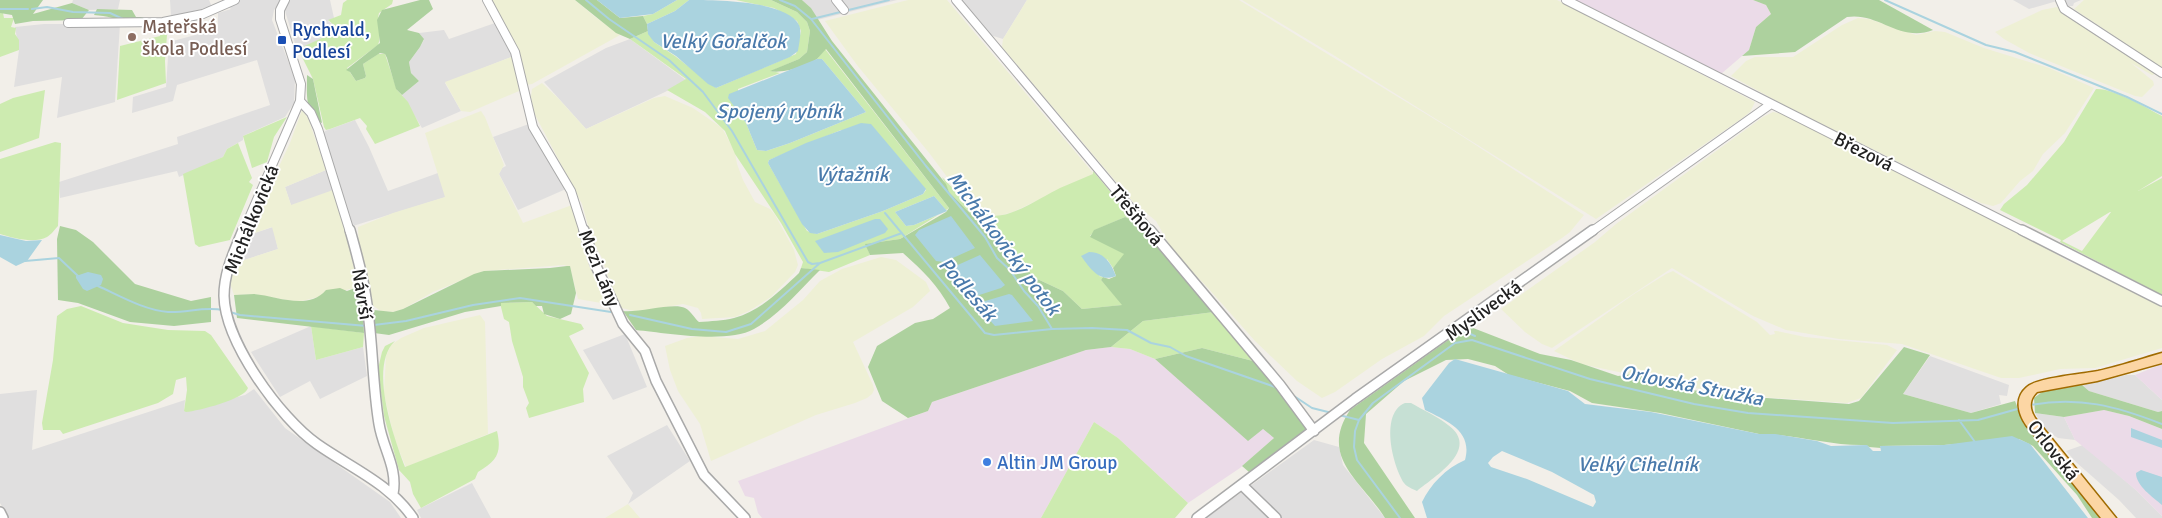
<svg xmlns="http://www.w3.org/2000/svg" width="2162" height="518" font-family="Signika,sans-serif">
  <rect width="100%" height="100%" fill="#f2efe9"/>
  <!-- residential -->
  <path fill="#e0dfdf" d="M73,0H120L118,9L89,10L72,3Z
    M170,0H209L212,7L171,16Z
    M239,0H281L274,10L272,20L295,79L294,103L285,117L243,136V140L227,149L223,157L179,177L177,171L60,198L59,182L178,144L177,137L270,105L257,60L177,85L173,101L132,113L133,97L166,87L169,42L218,29V13L231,9L227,5Z
    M287,0H330L334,18L328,21L335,26V30L329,36L297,50L285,11Z
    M802,0H897L817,20L811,8Z
    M960,0H1027L1003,39L987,34Z
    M2013,0H2081L2074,3L2073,6H2058L2057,1L2029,9Z
    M495,23L514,56L445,83L461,111L422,128L402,95L419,81L411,73L409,62L420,47L424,40L419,33L444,30L449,39Z
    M44,24H120L115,102L57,118L62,77L14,87L19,50L15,27Z
    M630,39L686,80L665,92L586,129L544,82L606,48Z
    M355,120L369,147L388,191L438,173L446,197L353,226L346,231L291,205L285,187L326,170L318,144L325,131Z
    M529,124L566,189L518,210L499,174L502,168L506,166L493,137Z
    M273,227L278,249L235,263L246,236Z
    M311,326L316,360L363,347L367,376L320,399L310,381L280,397L251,352Z
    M625,334L647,387L613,400L583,350Z
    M1930,356L2009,385L2007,396L1999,395L2001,404L1971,413L1903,394Z
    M2126,375H2135L2162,400V411L2158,412L2089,391L2082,385Z
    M254,389L285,428L390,502L401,518H9L0,503V394L37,390L32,450L185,400L184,411L245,395Z
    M2035,413L2064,417L2075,440L2058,438L2045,430Z
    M667,425L690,461L628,504L633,493L607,456Z
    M1314,440L1339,447L1343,465L1385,518H1206Z
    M2083,445L2136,490L2162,516V518H2136L2119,500L2077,463L2066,451Z
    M472,483L491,518H421L417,510Z"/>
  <!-- industrial -->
  <path fill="#ebdbe8" d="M1573,0H1753L1766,5L1771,14L1756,27L1749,50L1721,74Z
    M1111,347L1130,349L1155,359L1171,373L1263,429L1274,438L1240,468L1188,503L1118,438L1094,422L1041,518H762L758,513L754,498L745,496L738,481L928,411L932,402L1086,350Z
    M2162,364V400L2135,375Z
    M2104,410L2129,416L2162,429V516L2136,490L2075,440L2064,417Z"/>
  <!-- farmland -->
  <path fill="#eef0d5" d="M491,0H575L594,16L620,35L532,84L526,85Z
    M908,0H947L1094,174L1013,212L998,216L984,213L959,193L930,154L857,65L825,21Z
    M1027,0H1239L1454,131L1584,215L1570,232L1562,238L1444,316L1424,336L1382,359L1335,392L1322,398L1297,381L1255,341L1208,288L1181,260L1169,244L1156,221L1134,203L1002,47L1003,39Z
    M1242,0H1557L1755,102L1750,112L1741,119L1596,219L1335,56Z
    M2084,0H2162V68L2074,9Z
    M2057,7L2158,73L2152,75L2131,63L2153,81L2154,85L2142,97L2135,96L2029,53L2004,39L1995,32L2042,10Z
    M1858,18L1869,19L1916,35L1935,31L1945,32L1984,48L2049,68L2094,88L2065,133L2043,154L2033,171L2020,181L2001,203L1993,206L1981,203L1786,106L1731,76L1746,61L1755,57H1793L1842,25Z
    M514,56L519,91L470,112L461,111L445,82Z
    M542,83L558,98L586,129L654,98L665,96L693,108L722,128L735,152L737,164L743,180L755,202L770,209L775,215L794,250L798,265L795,272L771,297L749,311L735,317L702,319L701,313L698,308L683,304L638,312L618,307L602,258L592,240L582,204L534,113L531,96L532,89Z
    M302,110L308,118L326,170L285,187L291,205L333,190L346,231L358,287L298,302L252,294L234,295L230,283L235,263L278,249L272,227L246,236L290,143Z
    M481,111L485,117L504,165L499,174L523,223L572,205L607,304L578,299L570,267L564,265L484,271L433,292L403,309L393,312L381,311L372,305L370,287L359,251L358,227L393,213L445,197L425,133Z
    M1773,112L1782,114L1879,162L2032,240L2070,262L2086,268L2162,307V348L2095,368L2060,369L2019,378H2001L1902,344L1839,339L1786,330L1753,316L1672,268L1552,348L1542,344L1525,332L1501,309L1595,242L1616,224L1763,117Z
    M881,257L896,260L926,282L930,291L913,307L853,342L873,385L874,390L872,394L867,398L855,403L816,415L711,461L700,424L678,391L670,370L665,346L687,338L701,336L738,339L765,331L803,300L820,281L842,269Z
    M1673,271L1757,322L1770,335L1775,334L1774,331H1777L1805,337L1887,345L1897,350L1861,398L1847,403L1748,396L1689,387L1581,364L1554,351L1634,294L1666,274Z
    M480,315L485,322L488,434L406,467L395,441L384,394L386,356L391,345L401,338L424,328Z
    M628,504L640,518H605Z"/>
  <!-- grass -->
  <path fill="#cdebb0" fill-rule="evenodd" d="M347,0H393L392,4L379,13C376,23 382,36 378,45L347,68L356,81L365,78L366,76L363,64L378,54H385L397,90L408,102L420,126L375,144L366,129L367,126L360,118L330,129L326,130L324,127L313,79L298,49L333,33L335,30V26L328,20L341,15L343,3Z
    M677,0H689L675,11L647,24L643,16L653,14Z
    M736,0H771L797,12L807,22L810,31L807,52L799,59L771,71L780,73L738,89V111L746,123L757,150L766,151L790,143L866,112L822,59H817L825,49L949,208L946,210L934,196L895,212L906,226L914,225L938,215L900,239L866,244L870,255L829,272L801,268L803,262L781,223L735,154L725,131L705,112L667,90L686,79L630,39L648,31L654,42L675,56L716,88L796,54L801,31L797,21L774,8ZM841,130L894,152L926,190L923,194L883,211L817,234L807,231L768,163L769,160Z
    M0,13H3L4,18H14L11,27L16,28L15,34L19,40V50L0,57Z
    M166,29L165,35H167L165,61L166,83L117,100L120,46L160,36L161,31Z
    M2096,89C2113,88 2147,108 2162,116V176L2138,191L2162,178V295L2060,242L2061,240L2000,210L2004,204L2027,185L2064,142ZM2111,212L2082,251L2062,241L2110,212Z
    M45,90L39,138L0,152V104L13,98Z
    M287,117L274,137L267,162L252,168L243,136Z
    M55,142L61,143L58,226C55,229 51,235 47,237C34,244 13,238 0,234V159Z
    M238,143L252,178L249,182L253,185L230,240L199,247L195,244L183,174L223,157L227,149Z
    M1093,171L1136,222L1125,217L1095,230L1090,236L1125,254L1113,268L1107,259L1099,276L1103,277L1101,280L1123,305L1082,309L1063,291L1033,277L1005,238L974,217L949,192L942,177C955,190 971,211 990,215C1009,220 1043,196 1060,188C1071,183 1082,179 1093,174Z
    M532,302L547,316L581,324L584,329L569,336L589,373L583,389L584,402L529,418L526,408L529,403L523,387V377L512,341L509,322L504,319L500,303Z
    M81,306L123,323L168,330L205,331L211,335L248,388C245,399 198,411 186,412L184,411L187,390L186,377L176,380L173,394L158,403L63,434L60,430H43L42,423L53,360L57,316L67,309Z
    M1214,312L1253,361L1202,348L1155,359L1130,349L1111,347L1143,321Z
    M311,326L364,333L363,347L316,360Z
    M395,341C368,366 394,438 405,467L497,431C502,453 497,461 478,472L475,479L421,508L413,494L410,482L399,470L384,416L378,369L382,352L385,346Z
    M1094,422L1118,438L1188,503L1175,518H1041Z"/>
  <!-- forest -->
  <path fill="#add19e" d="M0,0H43L33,14L72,3L89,10L81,20L33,21L15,24L12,15L0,13Z
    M420,0H429L433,9L407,30L419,33L424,39L420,47L409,62L411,73L419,81L402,95L396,89L387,58L385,54L380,53L363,64L366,76L365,78L356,81L350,72L346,70L380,43L377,20L382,10Z
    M575,0H597L620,18L643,16L647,24L648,31L630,39L616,33Z
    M771,0H802L811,8L832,41L946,184L949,192L974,217L1005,238L1033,277L1063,291L1082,309L1122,305L1101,280L1103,277L1109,279L1116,276L1113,268L1124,254L1090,237L1094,230L1125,217L1136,222L1214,312L1143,321L1111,347L1086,350L932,402L928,411L908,418L882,401L868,367L877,346L915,323L933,319L950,308C938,285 922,270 903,253L870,255L865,244L900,239L946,212L949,208L826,49C823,52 820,56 817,59C807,66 782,74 770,71L799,59L807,52L810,31L807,22L797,12Z
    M1753,0H1879L1933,30C1900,43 1879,12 1847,17L1795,52L1742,56L1749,50L1756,27L1771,14L1766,5Z
    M97,9L132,10L136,17H144C125,24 112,16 94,15Z
    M307,75L313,79L322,123C304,115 307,91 307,75Z
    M60,226L76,230L93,242L135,284L191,301L211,297V322L174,326L130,322L78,303L58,300L57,239Z
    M567,266H570L576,293L571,314L560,319L544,314L542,306H536L532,302L501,303V306L465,312L389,335L374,333V310L393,312L403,309L474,274L484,271L550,268Z
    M801,268L820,270C799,291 779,315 754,329C727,344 666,333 636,330L623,311C639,313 674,302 685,308C691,311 695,319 699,322C711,321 723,321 734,318C760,311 780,291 799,273Z
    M358,287L362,298L364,333L237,318L234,295C240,295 247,294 254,294C277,296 308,311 326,290L340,288L347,291Z
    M1468,326L1540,354L1571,360L1618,376L1633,374L1645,377L1671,387L1727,395L1849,404L1859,401L1904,347L1930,355L1903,394L1971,413L2015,401L2024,424L2101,518H2092L2077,495L2033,446L2019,439L1944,445L1880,446L1881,448L1869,447L1866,445C1830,446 1795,434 1759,434L1660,413L1592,403L1570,391L1509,375L1495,366L1468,359L1446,360L1404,381L1366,414L1364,443L1415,518H1385C1363,482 1318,458 1350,410Z
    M1202,348L1253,361L1285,399L1306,429L1249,472L1242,466L1274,438L1263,429L1248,441L1155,359Z
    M2082,385L2089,391L2158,412L2162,411V429L2129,416L2104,410L2064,417L2035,413L2034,398L2042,392Z"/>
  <!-- wetland -->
  <path fill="#c6e0d4" d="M1405,403H1411C1423,410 1437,416 1448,425C1481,449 1435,476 1417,491C1413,489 1407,487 1404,483C1392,464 1380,413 1405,403Z"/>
  <!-- water -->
  <path fill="#aad3df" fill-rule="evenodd" d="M597,0H677L653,14L620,18Z
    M689,0C713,0 787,0 799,25C802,31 799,44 798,51L790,57L716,88L708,84L676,56L654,42L648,34L647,24L675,11Z
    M817,59H822L866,112L790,143L766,151L757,150L746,123L728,98L729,94Z
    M861,123L871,124L926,189L923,194L883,211L817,234L810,233L802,224L768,163L769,160L806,143Z
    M934,196L947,211L914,225L906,226L895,212Z
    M951,216L975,248L944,262L936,261L915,235L919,230Z
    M875,219H880L888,229L885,233L838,252L824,253L815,241Z
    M0,235L26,241L42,240L27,261L16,266L0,257Z
    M1089,252C1104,252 1111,263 1116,276C1099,283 1090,268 1081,256Z
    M980,255L1005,285L1001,288L970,298L949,274L951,268Z
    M88,272L101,275L103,279L101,285L87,291L83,289L76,278V276Z
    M1009,294L1012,295L1033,321L995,326L975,304Z
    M1455,359L1568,391L1585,404L1651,412L1759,434H1775L1817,441L1831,446L1867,445L1873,451H1881L1880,446L1944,445L2012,436L2030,444L2088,518H1427L1422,502C1430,485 1446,468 1465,460C1473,431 1447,421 1425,410L1422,398L1449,363ZM1502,451L1552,472L1594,495L1596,502L1593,507L1527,479L1491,467L1488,463L1493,457Z
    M2131,428L2162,440V448L2131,437Z
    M2141,470L2162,477V505C2153,497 2136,486 2136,473Z"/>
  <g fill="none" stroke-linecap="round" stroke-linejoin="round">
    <!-- stream -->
    <path stroke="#aad3df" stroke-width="2" d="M586,0L609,19L669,60L703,92L732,131L808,262L812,264L820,263
      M780,0L795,6L811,19L926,166L985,237L997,258L1010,270L1024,291L1038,306L1052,329L1092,328L1127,330L1151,343L1170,347L1186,356L1278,388
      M1885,0L1986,45L2015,52L2127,97L2162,114
      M0,9H28
      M32,9L47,7L73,12L110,13L123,19H131
      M812,19L889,0
      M885,213L985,333L994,335L1052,329
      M25,261L59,258L78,276
      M98,286C120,296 144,310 168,312C187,313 204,306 223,310
      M230,312L240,315L367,326
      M630,315L692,329L726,332L751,324L820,263L902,233
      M374,325L406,321L473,305L520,298L611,312
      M1459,329L1475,336
      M1294,396L1312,408L1332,413
      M2030,405C2079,396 2116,406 2162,424
      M1339,415L1359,420
      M1959,420L1975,442
      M1400,518L1357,460L1354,447L1355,431L1359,420L1373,403L1455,343L1472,340L1590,379L1694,404L1748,413L1893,423L1978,420L2021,408"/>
    <!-- minor-far1 casing -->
    <g stroke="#a9a9a9" stroke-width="10">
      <path id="minor-far1" d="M487,0L515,52L533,127L571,191L584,232
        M836,0L844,10
        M956,0L1151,232
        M1566,0L2025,232
        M2060,0L2064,9L2162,73
        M68,23L163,22L203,14L235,0
        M300,101L311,113L318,129L350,232
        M243,232L300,101L301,84L280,19V10L285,0
        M1591,232L1771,104"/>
    </g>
    <!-- minor casing -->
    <g stroke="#a9a9a9" stroke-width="12">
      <path id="minor" d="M243,230C234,252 224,272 224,296C225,342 280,418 317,444C351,468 389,483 413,518
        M350,230C356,252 363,275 366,298C373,339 372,382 379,424C383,449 398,468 393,494
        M584,230L595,264L623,324L645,351L656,381L704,475L745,518
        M1150,230L1280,385L1314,431
        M2022,230L2162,301
        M1242,485L1276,518
        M0,512L3,518
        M1197,518L1355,399L1593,230"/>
    </g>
    <!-- major casing -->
    <g stroke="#a06b00" stroke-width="3">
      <path id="major" d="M2162,353V363L2097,381L2037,392C2029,400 2029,408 2035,418L2116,518H2101L2026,425C2018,413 2014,398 2027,387C2036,378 2083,374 2098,371C2120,366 2141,359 2162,353Z"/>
    </g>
    <!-- minor-far1 -->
    <use href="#minor-far1" stroke="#fff" stroke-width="8"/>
    <!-- minor -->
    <use href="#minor" stroke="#fff" stroke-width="9"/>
    <!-- major -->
    <use href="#major" fill="#fcd6a4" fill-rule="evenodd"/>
  </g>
  <!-- markers -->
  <circle fill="#8d6e63" stroke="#fff" stroke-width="2" cx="132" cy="37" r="5"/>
  <rect fill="#1a4fb4" stroke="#fff" stroke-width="2" x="277" y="35" width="10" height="10" rx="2.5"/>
  <circle fill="#3f7fe0" stroke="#fff" stroke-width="2" cx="987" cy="462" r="5"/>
  <g text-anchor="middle" stroke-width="4" stroke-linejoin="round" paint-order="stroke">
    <!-- education labels -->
    <g font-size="19" fill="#785e54" stroke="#fff" text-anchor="start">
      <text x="142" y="33">Mateřská<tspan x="142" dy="22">škola Podlesí</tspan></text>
    </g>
    <!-- transit labels -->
    <g font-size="19" fill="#164399" stroke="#fff" text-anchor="start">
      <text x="292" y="36">Rychvald,<tspan x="292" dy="22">Podlesí</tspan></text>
    </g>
    <!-- street labels -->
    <g font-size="19" fill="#222" stroke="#fff">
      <text transform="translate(1864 151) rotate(27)" y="7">Březová</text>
      <text transform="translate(1137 215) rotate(50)" y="7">Třešňová</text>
      <text transform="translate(251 219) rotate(-68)" y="7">Michálkovická</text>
      <text transform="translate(600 268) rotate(68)" y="7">Mezi Lány</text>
      <text transform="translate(363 294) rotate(81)" y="7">Návrší</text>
      <text transform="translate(1483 310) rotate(-36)" y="7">Myslivecká</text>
      <text transform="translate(2054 450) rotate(52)" y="7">Orlovská</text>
    </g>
    <!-- shop labels -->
    <g font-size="19" fill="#366cbe" stroke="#fff" text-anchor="start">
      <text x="997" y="469">Altin JM Group</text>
    </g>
    <!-- water labels -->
    <g font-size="20" font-style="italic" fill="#4a7aab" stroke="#fff">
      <text x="723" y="48">Velký Gořalčok</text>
      <text x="779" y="118">Spojený rybník</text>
      <text x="852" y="181">Výtažník</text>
      <text transform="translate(1004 243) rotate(53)" y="7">Michálkovický potok</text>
      <text transform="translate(968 289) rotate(49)" y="7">Podlesák</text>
      <text transform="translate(1692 385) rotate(11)" y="7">Orlovská Stružka</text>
      <text x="1638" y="471">Velký Cihelník</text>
    </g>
  </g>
</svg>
